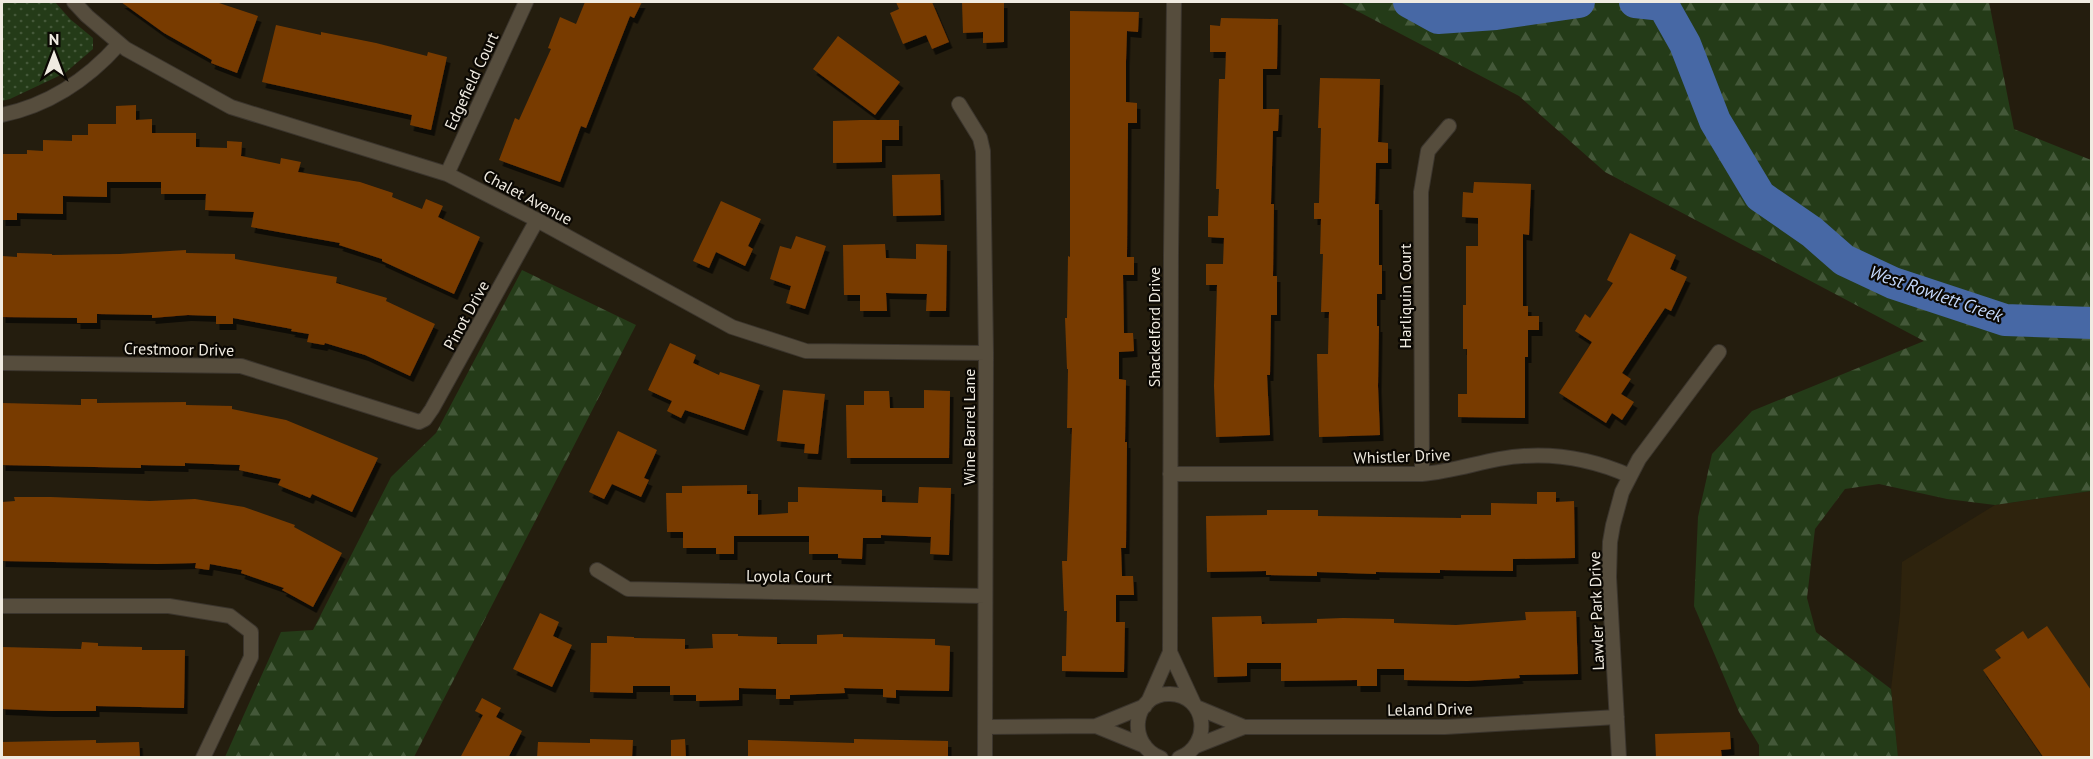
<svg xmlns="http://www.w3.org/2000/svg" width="2093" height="759" font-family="'PT Sans',sans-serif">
  <defs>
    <pattern id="forest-firs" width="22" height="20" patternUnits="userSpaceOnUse" patternTransform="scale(1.5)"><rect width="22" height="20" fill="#243b18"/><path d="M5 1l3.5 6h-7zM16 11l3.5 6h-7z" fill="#445839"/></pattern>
    <pattern id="park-dots" width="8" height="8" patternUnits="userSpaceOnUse" patternTransform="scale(1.5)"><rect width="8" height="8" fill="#243b18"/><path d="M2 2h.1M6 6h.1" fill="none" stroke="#445839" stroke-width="1.8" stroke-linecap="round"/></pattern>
    <filter id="shadow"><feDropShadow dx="3.5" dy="6" stdDeviation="0" flood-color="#0009"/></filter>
  </defs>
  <rect width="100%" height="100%" fill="#241d0e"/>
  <!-- built -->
  <path fill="#2e230d" d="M2091,491V757L1898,758L1891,689L1900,613L1902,562L1995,505Z"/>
  <!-- forest -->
  <path fill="url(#forest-firs)" d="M1340,2H1989L2014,129L2091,160V491L1995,505L1947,499L1879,484L1845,489L1815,529L1807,598L1816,632L1891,689L1898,757H1759V745L1739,712L1694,606L1698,517L1712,454L1752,411L1924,341L1605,172L1519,96Z
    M522,270L636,325L414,757H225L281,632L313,630L391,477L436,433Z"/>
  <!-- park -->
  <path fill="url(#park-dots)" d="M2,2H55L70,19L93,38V49L65,73L10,99L2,101Z"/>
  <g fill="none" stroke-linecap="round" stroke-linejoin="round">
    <!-- river -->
    <path stroke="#4768a5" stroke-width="32" d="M1409,2L1438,18L1496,14L1579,2
      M1635,2L1663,5L1685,44L1715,121L1760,196L1812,232L1844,260L1893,283L2005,320L2092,323"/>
  </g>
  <!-- building -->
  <path fill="#783b04" filter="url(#shadow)" d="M121,2H216L258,16L237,73L211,63L212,60L164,33Z
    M585,2H642L634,18L630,16L586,128L581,126L560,182L499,160L515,118L519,120L551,49L548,48L560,17L576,24Z
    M896,2H932L949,42L932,49L926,35L903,44L890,13L899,9Z
    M962,2H1004V42L983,43V32L963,33Z
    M1070,11L1139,12L1138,32L1127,31L1126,61V102L1137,103V123H1128L1127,257H1134V275H1123L1124,333H1133L1134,351L1119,352V379L1126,380L1125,442H1127L1126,548H1121L1122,576H1133L1134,595H1116V622H1125L1124,672L1062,671V656H1066L1067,611H1064L1062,561H1067L1072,428H1067L1068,369H1067L1065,318H1067L1068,256L1070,257Z
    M1221,18L1278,19L1277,69H1263V109H1279L1278,131H1273L1271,204H1274L1273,276H1277V315H1271L1270,375H1267L1270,435L1216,437L1214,386L1217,285H1206V264H1223L1224,238L1208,237V216H1218L1219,189H1216L1219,79H1225L1226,52H1210V25L1220,26Z
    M276,25L321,35V32L376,43L427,56L428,52L447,57L431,130L410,125L412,115L262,82Z
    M838,36L900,82L875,115L813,69Z
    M1320,78L1380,79L1378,142L1388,143V163H1376L1375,204H1379V265H1382V294H1377V326H1379L1378,386L1380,435L1319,437L1317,354H1328L1329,312H1321L1323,254H1320L1321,219H1314V203H1319L1321,128H1318Z
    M136,105V120L152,119V133H196V147L227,148V141L242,142L241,156L280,164L281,158L301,162L298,172L360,182L393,193L392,197L422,209L426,199L443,206L438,217L480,237L454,294L382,261V259L339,245L340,243L251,227L254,212L205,210L206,194H161V182H107V197L63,196V214L17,213V220H2V154H27V150L43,151V140L72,141V135H88V124H116V106Z
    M861,120H899V140H882V162L833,163V121Z
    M940,174L941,215L893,216L892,175Z
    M1474,182L1531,184L1529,235L1523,234V306H1528V316H1539V330H1528V357H1525V418L1458,417V394H1467V349H1463V305H1466V246H1478V218L1462,217L1463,192L1473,193Z
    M721,201L761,219L748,246L753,249L745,266L716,252L709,268L693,261Z
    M1630,233L1676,255L1670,269L1687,277L1671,311L1665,308L1622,373L1631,379L1621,394L1634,402L1622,420L1612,413L1606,423L1559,393L1592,342L1575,331L1585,314L1590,318L1613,283L1607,280Z
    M796,236L826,246L805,309L786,303L791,286L770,279L780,246L791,249Z
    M885,244L886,258L916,259V244L947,245L946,311H926L927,294L886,293L887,311H860V295H844L843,245Z
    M186,250V253L235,254V259L337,277L336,283L387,298L386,301L435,324L410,376L365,355L325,343L324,345L307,342L309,334L291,331L292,329L233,318V324H216V316L188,315L152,318V315L97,314V323H77V318L2,317V256L17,257V253L52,254V255L120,254Z
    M670,343L696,355L693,363L719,375L720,372L760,385L744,430L685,410L681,418L667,411L672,401L648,390Z
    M783,390L825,394L818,454L804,453L805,444L777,441Z
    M924,390L950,391L949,458H847L846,405H864V391H889L890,408H924Z
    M81,399H97V403L186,402V405L232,406V409L286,420L378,458L352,512L312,494L310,498L278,485L281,479L239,470L240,465L185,463V466L141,465V468L2,465V403L81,405Z
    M618,431L657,450L644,478L649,480L641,497L612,484L604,499L589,492Z
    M747,485V494H758V515L788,513V502H798V487L882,490V502L918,503L919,487L951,488L949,555L930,554L931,537L881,535V538H863L862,559L838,558V554H809V536H734V554H716V548H683V532H667L666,493H682V486Z
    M1537,492H1556V502L1574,501L1575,558L1513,559V571L1440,570V573L1376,572V574L1317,572V576L1266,575V571L1207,572L1206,516L1267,515V510H1318V516L1461,518V515H1491V503L1537,504Z
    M14,497H51L150,501L195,499L244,507L295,525L294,527L342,553L313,607L282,590L284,588L241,573L242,570L210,564L209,570L195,568L196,563L157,564L2,561V502L15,501Z
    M1576,611L1578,674L1519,675L1520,678L1467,681L1404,680V669H1377V686H1357V680L1281,681V663H1247V676L1214,677L1212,617L1261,616L1262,624L1317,623V619L1343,618L1394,619V623L1456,625L1526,620L1525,612Z
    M540,613L559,622L553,636L572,645L552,687L513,669Z
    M2047,626L2091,690V758H2044L1983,670L2001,658L1995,650L2023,631L2028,639Z
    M712,634H738V636L777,637V644H817V635L843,634V637L935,639V645L950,646L949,691L896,690V698L883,697V689L844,688L845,693L790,695V699H776V689L739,688V700L696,701V695H670V686H633V693L590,692L591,643H607V636L634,637V638L685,639V649L713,648Z
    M82,642L98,643V646L142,647V650H185L184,708L96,706V711H51L2,709V647L81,649Z
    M482,698L501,708L496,717L522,731L508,758H460L483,715L475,711Z
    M1730,732L1731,749L1721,750L1722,758H1656L1655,734Z
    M590,739L633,740L632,758H537L538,742L590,743Z
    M685,739L686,758H671V740Z
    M854,739L948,741V758H748V740L854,743Z
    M96,740V743L139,742L140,758H2V742Z"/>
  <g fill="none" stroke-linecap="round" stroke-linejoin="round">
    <!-- minor casing -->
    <g stroke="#3b352d" stroke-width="16">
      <path id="minor" d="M74,2L87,16L126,49L231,107L447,174L537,220L732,327L806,351L986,353
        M1174,2L1171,254L1170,652L1194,704
        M959,104L980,138L983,151L986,353L985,758
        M2,115C49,105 87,80 119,44
        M447,174L526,2
        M2,363L241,366L419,422L425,419L432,409L537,220
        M1170,474H1422C1449,472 1473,464 1499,459C1544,451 1588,457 1630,476
        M1422,474L1421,192L1428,151L1449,126
        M597,570L628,589L985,596
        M2,606H169L230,616L251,632V657L203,758
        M1148,702L1170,652
        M1196,707L1244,727H1445L1617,717
        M1096,726L1145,746
        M985,727L1096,726L1145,706
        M1196,746L1244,727
        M1161,758C1126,745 1132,693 1170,694C1207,695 1213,745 1179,758
        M1619,758L1609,577L1610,542L1613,525L1622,492L1639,459L1719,352"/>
    </g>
    <!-- minor -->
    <use href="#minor" stroke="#564d3d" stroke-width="14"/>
  </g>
  <g text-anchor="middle" stroke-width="4.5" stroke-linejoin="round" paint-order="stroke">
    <!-- street labels -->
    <g font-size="16" fill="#f0ebe1" stroke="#0b0803">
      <text transform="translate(471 81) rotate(-65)" y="6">Edgefield Court</text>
      <text transform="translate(528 197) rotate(28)" y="6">Chalet Avenue</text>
      <text transform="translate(1405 296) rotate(-90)" y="6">Harliquin Court</text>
      <text transform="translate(466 315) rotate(-61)" y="6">Pinot Drive</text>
      <text transform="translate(1154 327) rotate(-90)" y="6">Shackelford Drive</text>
      <text transform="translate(179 349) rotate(1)" y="6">Crestmoor Drive</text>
      <text transform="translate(969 427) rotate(-90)" y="6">Wine Barrel Lane</text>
      <text transform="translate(1402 456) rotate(-2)" y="6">Whistler Drive</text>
      <text transform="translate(789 576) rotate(1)" y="6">Loyola Court</text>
      <text transform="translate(1596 611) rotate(-92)" y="6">Lawler Park Drive</text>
      <text transform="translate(1430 709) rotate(-1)" y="6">Leland Drive</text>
    </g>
    <!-- water labels -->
    <g font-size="18" font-style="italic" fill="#c4d8fb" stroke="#0b0803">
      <text transform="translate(1936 294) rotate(19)" y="6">West Rowlett Creek</text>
    </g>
  </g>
  <!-- border -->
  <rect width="2093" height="759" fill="none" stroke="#f0ebe1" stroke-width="6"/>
  <!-- north arrow -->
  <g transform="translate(54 54)" stroke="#0b0803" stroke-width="4.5" paint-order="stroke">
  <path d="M0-4.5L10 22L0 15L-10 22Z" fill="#f0ebe1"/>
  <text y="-9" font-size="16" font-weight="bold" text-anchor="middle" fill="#f0ebe1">N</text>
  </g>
</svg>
